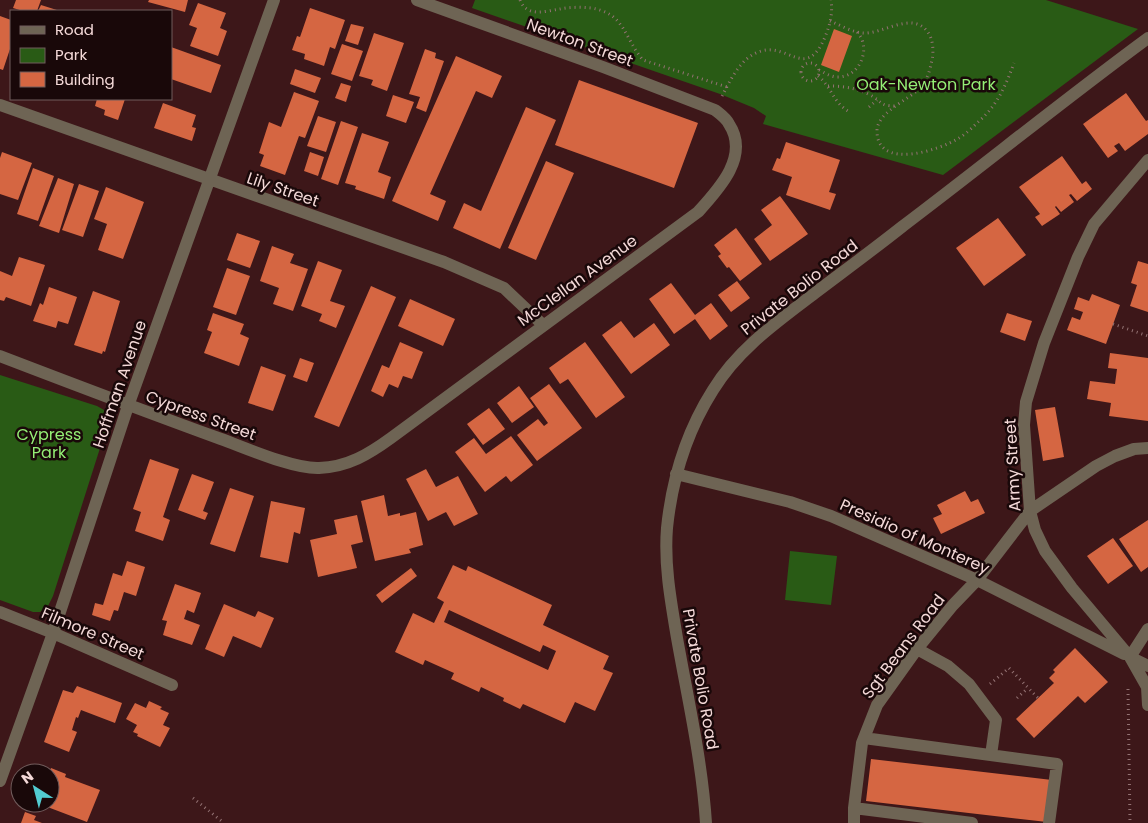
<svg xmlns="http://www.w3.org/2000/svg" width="1148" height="823" font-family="Poppins,sans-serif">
  <rect width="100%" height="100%" fill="#3d1719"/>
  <!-- green -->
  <path fill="#295b15" d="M475,0H1046L1138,29L943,175L763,124L766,116L754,108L720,94L472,8Z
    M0,375L97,406L104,410L108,423L53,596L47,608L40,612H33L0,600Z
    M790,551L837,556L831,605L785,600Z"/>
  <!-- building -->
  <path fill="#d56642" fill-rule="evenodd" d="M16,0H41L37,11H23L13,8Z
    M149,0H188L185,12L148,2Z
    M198,3L226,13L220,28L227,31L218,56L190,46L197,28L189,25Z
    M41,5L60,11H38Z
    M310,8L345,20L335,49L330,47L324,66L304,59L305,54L292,50L297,36L300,37Z
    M0,16L11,20V46L3,70L0,69Z
    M351,24L364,27L358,45L345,41Z
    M834,29L852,36L839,72L821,65Z
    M374,33L404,43L387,91L371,85L373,80L359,76Z
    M342,44L363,51L352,81L331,74Z
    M171,47L221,65L211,93L171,79Z
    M425,49L436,53L435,58L444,61L426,112L416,108L420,97L409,94Z
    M456,56L502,76L492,98L476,91L430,194L446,201L438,221L392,201Z
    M295,69L321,78L315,93L290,84Z
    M579,80L698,123L674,188L555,145Z
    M341,83L351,86L346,102L335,98Z
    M294,92L319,101L305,138L299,136L285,175L260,166L264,155L259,153L269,122L281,127Z
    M1126,93L1146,121L1148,120V134L1125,151L1119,143L1114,146L1118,151L1108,158L1083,124Z
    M393,95L414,102L406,123L386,116Z
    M97,99H125L118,120L104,115L105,110L95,106Z
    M163,103L196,115L192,127L196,128L192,141L154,128Z
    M526,107L556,120L500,249L453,228L464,203L481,211Z
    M318,116L336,122L326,152L307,146Z
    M341,121L358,127L338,185L321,179Z
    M362,133L389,142L378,172L391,177L384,199L355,189L356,186L345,183Z
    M786,142L840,160L829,192L836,194L830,210L786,195L792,177L772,170L777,158L780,159Z
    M2,152L32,163L18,200L0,194V158Z
    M310,152L324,157L318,176L304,171Z
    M1062,156L1082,184L1086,181L1092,189L1077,201L1071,194L1069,195L1074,202L1061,212L1056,206L1055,207L1060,214L1042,226L1035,217L1040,214L1019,187Z
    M546,161L574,173L536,260L508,248Z
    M33,168L54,176L38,221L17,214Z
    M58,178L74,184L59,233L39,226Z
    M79,184L99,191L83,237L62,230Z
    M106,187L144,202L123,259L98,250L107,224L94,219Z
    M780,196L808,234L770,261L754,239L772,225L761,210Z
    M998,218L1026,255L984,286L956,248Z
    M736,228L762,264L740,281L729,267L727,268L718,256L721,254L714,245Z
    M237,233L260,241L250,268L227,260Z
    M272,246L294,254L290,263L308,269L293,311L273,304L279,288L260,281Z
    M19,257L45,265L31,306L6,297L4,301L0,300V271L12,276Z
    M318,261L342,270L330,301L345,306L336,328L319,321L322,314L301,306Z
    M1138,261L1148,264V312L1130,306L1137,285L1131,283Z
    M227,268L250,276L236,315L213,307Z
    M737,281L750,298L731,312L718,295Z
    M671,283L695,315L711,303L728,326L710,340L695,319L674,334L649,299Z
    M371,286L396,297L339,427L314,417Z
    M49,287L77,297L68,324L58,321L56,328L33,321L40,303L43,305Z
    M93,291L120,301L105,352L103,351L102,354L74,345Z
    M1092,294L1120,305L1106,344L1067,330L1072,317L1080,320L1083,312L1074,309L1078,297L1089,301Z
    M410,299L455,319L443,346L398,326Z
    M213,313L244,324L240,334L249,338L239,366L204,353L212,332L207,330Z
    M1007,313L1032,321L1025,341L1000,332Z
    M621,321L634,338L654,323L670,345L631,374L602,335Z
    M400,342L423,352L412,379L403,376L398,388L389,384L383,397L371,391L382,365L389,368Z
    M585,342L625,397L596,418L568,379L560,384L549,368Z
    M1110,353L1148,358V421L1109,416L1111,403L1087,399L1090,381L1115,384L1117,369L1108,368Z
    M300,358L314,363L307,382L293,377Z
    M261,366L286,375L273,411L248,403Z
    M549,384L582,428L537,461L517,435L538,419L544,426L548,423L530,398Z
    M519,386L534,407L512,423L497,403Z
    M1055,407L1064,457L1043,461L1035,410Z
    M489,408L505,429L483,445L467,424Z
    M511,436L533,465L511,482L506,476L485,492L455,452L474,438L486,454Z
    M150,459L179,469L163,517L170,520L163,541L135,531L141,512L133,509Z
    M426,469L436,487L458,476L478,514L454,526L446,512L428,521L406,479Z
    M192,474L214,482L203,511L208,513L205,520L178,510Z
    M230,488L254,496L235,552L210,544Z
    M965,491L971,502L978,499L985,513L941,534L933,518L942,514L937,505Z
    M384,495L388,516L400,513V516L416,512L423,545L409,549L411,553L375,561L361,501Z
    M271,501L305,508L300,534L294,532L288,563L260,557Z
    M357,515L363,542L351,545L357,568L318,577L310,540L337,534L334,520Z
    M1148,520V567L1141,572L1119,539Z
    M1113,538L1133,566L1108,584L1087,556Z
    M127,561L145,567L136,596L124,592L118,611L114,610L110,621L92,615L95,603L103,605L113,573L122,576Z
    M453,565L466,571L468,566L552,605L543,625L609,656L603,669L613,673L595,711L575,702L565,723L523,704L520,709L503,701L504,698L481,687L479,692L451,679L454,673L425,660L423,665L395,652L413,613L434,623L444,602L437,598ZM449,610L540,652L543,645L556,651L548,670L444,622Z
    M411,568L417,576L382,603L376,595Z
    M175,584L201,593L194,613L187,610L184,619L200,625L192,645L163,635L167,621L162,620Z
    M224,604L255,617L258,611L274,618L261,648L233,636L224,657L205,649Z
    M1075,648L1108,682L1085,703L1078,696L1034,738L1016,719L1054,683L1049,678L1055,672L1053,670Z
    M77,686L122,703L115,723L81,710L78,718L76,717L72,730L77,732L69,752L44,742L63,690L73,693Z
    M149,701L162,707L160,709L169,713L163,725L170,728L160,747L137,736L138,734L133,732L137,725L126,719L135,703L146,708Z
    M871,759L1052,780L1047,822L866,801Z
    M51,768L66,774L65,777L100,790L87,822L37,803H50L49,773Z
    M25,812L36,816L34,820L42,823H21Z"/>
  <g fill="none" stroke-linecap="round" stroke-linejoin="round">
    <!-- path -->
    <path stroke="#937273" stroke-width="3" stroke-dasharray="1 4" stroke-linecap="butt" d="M520,0C527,18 546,11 560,9C570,7 581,7 591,8C625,13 624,38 643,60L727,87
      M830,21C840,25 852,32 862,33C882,35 911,11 927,31C933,38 934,51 932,60C930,69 928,79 921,87C909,100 877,112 877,131C877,171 940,150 959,138C966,134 973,127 979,121C997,106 1006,85 1014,63
      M801 72a9 9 0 1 1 18 0a9 9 0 1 1-18 0Z
      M819,70C825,73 831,77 838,77C860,77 872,48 857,32
      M818,76C831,86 833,102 848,111
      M828,86C843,86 857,88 870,95C882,101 879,106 895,106
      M722,96C731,79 741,57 761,51C789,43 806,81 825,37C830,25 833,13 831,0
      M869,107L877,100
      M1113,324L1148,336
      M990,684L1009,668L1038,698
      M1128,689L1130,823
      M1017,698L1028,688
      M193,798L224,823"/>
    <!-- minor -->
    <path stroke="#6e6454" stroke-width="12" d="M0,105L444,262L504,288L543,325
      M1148,160L1094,224L1078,257L1044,343L1026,402L1024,425L1030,511L1035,530L1045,551L1072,588L1130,657L1148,666
      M0,356C73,384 147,412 221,439C246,448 293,469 319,468C348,467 369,454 391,438L698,212C719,189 750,156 729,124C726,118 720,114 715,110L603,67L417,0
      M676,474L790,502L831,516L977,580L1124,654
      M0,612L53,633L172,685
      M1148,629L1130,657L1147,687L1148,705
      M917,649L948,666L969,684L996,720L991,755
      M864,738L1057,764L1049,823
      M0,781L53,633L128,406L274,0
      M854,808L972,823
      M706,823C702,761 688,700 677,638C671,602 664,565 667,528C672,479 687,431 713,390C738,349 777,322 815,293C844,271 874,249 903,226C985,164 1065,99 1148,38
      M854,823V808L862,743L877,705L917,649L953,605L977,580L1030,511L1096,466L1115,456L1134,449L1148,448"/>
  </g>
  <g text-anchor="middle" stroke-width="5" stroke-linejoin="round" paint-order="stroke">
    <!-- street labels -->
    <g font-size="16" fill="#f4d9d8" stroke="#190809">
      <text transform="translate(580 42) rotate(20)" y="6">Newton Street</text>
      <text transform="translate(283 189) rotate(19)" y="6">Lily Street</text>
      <text transform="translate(577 280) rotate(-36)" y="6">McClellan Avenue</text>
      <text transform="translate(799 287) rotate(-38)" y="6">Private Bolio Road</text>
      <text transform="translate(119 384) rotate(-71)" y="6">Hoffman Avenue</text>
      <text transform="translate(201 415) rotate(20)" y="6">Cypress Street</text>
      <text transform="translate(1012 465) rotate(-93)" y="6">Army Street</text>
      <text transform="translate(915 536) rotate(24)" y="6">Presidio of Monterey</text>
      <text transform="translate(93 633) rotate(23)" y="6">Filmore Street</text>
      <text transform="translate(903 646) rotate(-53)" y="6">Sgt Beans Road</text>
      <text transform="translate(701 679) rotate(80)" y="6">Private Bolio Road</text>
    </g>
    <!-- park labels -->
    <g font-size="16" fill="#94ee75" stroke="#190809">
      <text x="926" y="90">Oak-Newton Park</text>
      <text x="49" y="440">Cypress<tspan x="49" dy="18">Park</tspan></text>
    </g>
  </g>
  <!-- legend -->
  <rect x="10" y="10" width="162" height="90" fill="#190809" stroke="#715c5c"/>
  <rect x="20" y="26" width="25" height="8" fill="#6e6454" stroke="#715c5c"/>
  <text x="55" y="35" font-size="15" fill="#f4d9d8">Road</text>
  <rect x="20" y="48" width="25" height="15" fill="#295b15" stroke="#715c5c"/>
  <text x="55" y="60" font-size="15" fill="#f4d9d8">Park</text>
  <rect x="20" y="72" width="25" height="15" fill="#d56642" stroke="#715c5c"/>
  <text x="55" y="85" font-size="15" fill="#f4d9d8">Building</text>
  <!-- north arrow -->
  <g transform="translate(35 788) rotate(324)"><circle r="24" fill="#190809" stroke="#715c5c"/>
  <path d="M0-4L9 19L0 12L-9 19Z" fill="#52ccd1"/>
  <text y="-8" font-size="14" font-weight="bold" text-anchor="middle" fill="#f4d9d8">N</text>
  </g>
</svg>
